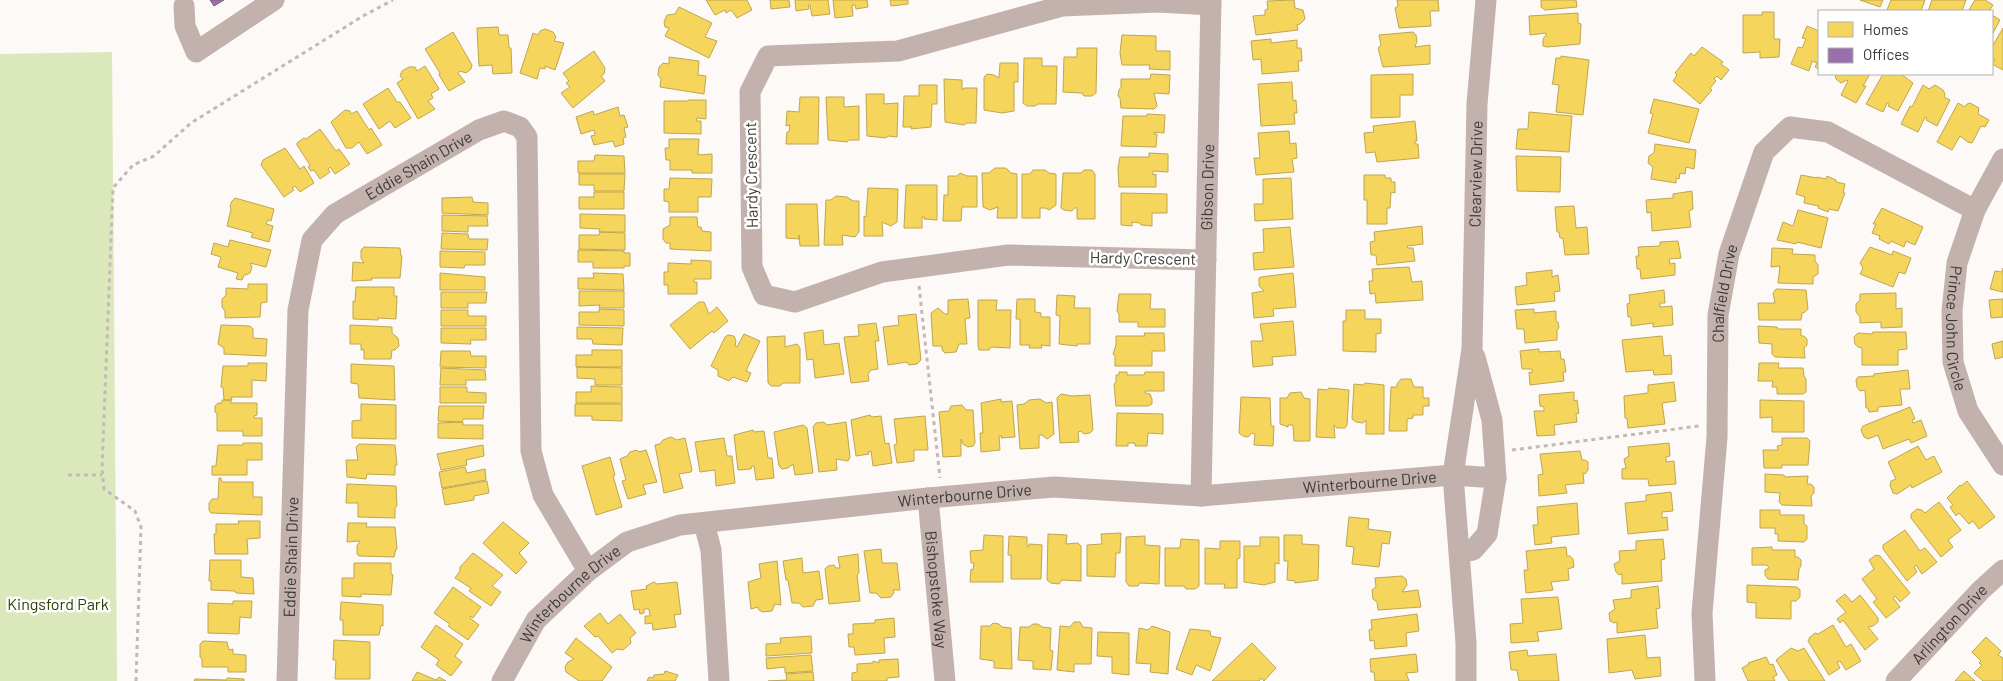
<svg xmlns="http://www.w3.org/2000/svg" width="2003" height="681" font-family="Barlow,sans-serif">
  <rect width="100%" height="100%" fill="#fcf9f6"/>
  <!-- green -->
  <path fill="#dbe8bc" d="M112,52L117,681H0V54Z"/>
  <!-- homes -->
  <path fill="#f6d55c" stroke="#bea651" d="M706,0H747L752,10L737,18L731,10L726,13L725,10L715,15Z
    M770,0H789L790,7L771,9Z
    M795,0H828L830,14L812,16L810,5H808L809,9L796,11Z
    M833,0H867L868,7L856,9L855,5H852L853,16L835,18Z
    M890,0H908V4L891,6Z
    M1294,0L1295,8L1303,10L1305,19L1300,24L1297,25L1298,30L1256,35L1253,16L1265,15V10L1268,9L1267,1Z
    M1397,0H1438L1439,11H1430L1431,26L1399,28L1395,8L1398,6Z
    M1541,0H1576L1577,7L1545,10L1541,7Z
    M1860,0H1883L1880,7Z
    M1891,0H1925L1921,11H1889L1887,10Z
    M1932,0H1966L1962,11H1928Z
    M1975,0H1985L1993,5L1989,11H1971L1969,10Z
    M679,7L712,23L705,37L717,41L709,58L665,36L669,28L665,27L664,22L667,15L675,14Z
    M1762,12H1774V39H1780L1779,57L1760,58V52L1743,53V15H1762Z
    M1578,13V23L1581,24L1580,44L1547,47L1543,46V39L1546,35V33L1530,35L1529,16Z
    M1992,15L2000,20L1992,35Z
    M1807,26L1819,31V69L1815,67L1817,63L1812,61L1809,71L1791,64L1798,47L1802,48L1806,39L1802,38Z
    M498,27L499,35H508L509,48H511L512,73L493,74L492,65L479,66L477,28Z
    M2003,28V70L1992,64L1995,60L1992,58V47Z
    M545,29L553,32L556,37L554,41L564,43L555,70L545,66V69L540,68L537,79L520,73L533,33L538,35L540,31Z
    M453,32L472,65L471,69L466,73L460,71L458,73L465,82L449,91L439,75L440,73L425,49Z
    M1413,32L1416,35L1417,41L1415,47L1430,45V64L1383,67L1378,48L1381,45L1379,35Z
    M1122,35L1156,36V51H1170V70L1149,69L1150,65H1122L1120,53Z
    M1271,39V43L1297,40V48H1301L1302,61H1298L1299,71L1262,74L1261,59L1253,60L1251,41Z
    M1702,47L1723,62L1721,64L1729,70L1721,80L1717,76L1714,79L1716,81L1710,88L1712,90L1700,104L1673,81L1677,75L1675,73L1691,53L1694,56Z
    M1077,48H1097L1096,93L1092,96H1084L1082,93L1063,92L1064,57H1077Z
    M594,51L605,68L604,74L601,76L605,81L573,108L561,93L570,87L566,83L569,81L563,73Z
    M1561,56L1589,60L1583,115L1556,112L1559,85L1552,84L1553,81L1556,58H1561Z
    M669,57L699,61L698,75L706,76L704,94L660,87L661,79L658,75L659,67L663,63L669,64Z
    M1024,58H1042V66H1057L1056,104H1038L1035,106H1027L1023,103Z
    M1000,63H1018V82H1014V111L1002,113L984,110V77L987,74L994,75L999,78Z
    M425,66L439,89L431,94L433,98L428,101L435,109L418,119L397,83L403,79L400,76L402,71L409,67H415L417,71Z
    M1151,74L1170,75L1169,94L1154,93L1157,106L1154,109L1121,108L1120,98L1118,96L1119,90L1121,87V79H1150Z
    M1413,74V95H1400V117L1371,118V75Z
    M1835,74H1870L1863,86H1866L1856,103L1841,95L1848,81L1847,80L1841,83L1836,79Z
    M1883,74H1901L1913,83L1898,111L1888,106L1889,104L1887,103L1883,112L1866,104Z
    M944,79L962,80V90L964,88H977L976,123H967L964,125L945,122Z
    M1292,82L1293,101L1296,100L1297,113H1294L1295,124L1261,126L1258,84Z
    M919,85H937V104H932L931,127L911,129L912,127H903L904,96H919Z
    M1923,85L1929,89L1935,85L1943,90L1945,94L1944,97L1950,100L1937,126L1926,120L1927,118L1925,117L1918,132L1901,124L1910,106L1912,107Z
    M388,88L397,102H400L411,118L395,128L390,121L379,129L363,104Z
    M866,94H884V104L898,103L897,137L888,136L886,138L867,136Z
    M800,97H819L818,144H786L787,132H789L790,125L786,126L787,111L799,112Z
    M826,97H844V107L859,106V140H849L847,142L828,140Z
    M1654,99L1699,109L1689,143L1648,133L1653,114L1650,113Z
    M688,100H706V119L697,118L696,121H701V134L664,133V101H688Z
    M1958,103L1965,107L1967,104L1970,103L1979,108L1978,114L1989,120L1985,127L1981,126L1972,143L1968,142L1960,136L1952,150L1937,142Z
    M618,107L620,116L624,115L628,127L624,128L626,137L623,138L624,144L615,147L613,141L594,145L591,136L595,135L594,130L581,134L576,117L593,111L594,115Z
    M345,110L350,111L351,114L357,111L369,130L371,128L382,145L367,154L359,142L352,148H346L331,122Z
    M1529,112L1572,116L1569,152L1516,149L1518,129H1528Z
    M1147,114L1165,115L1164,133L1154,132V134H1157L1156,147L1121,146L1123,116H1147Z
    M1415,121L1417,141H1415V144H1418L1419,158L1377,162L1375,152L1366,153L1364,133L1374,132L1373,126Z
    M320,129L336,151L339,149L350,164L335,174L330,167L328,169L330,172L320,179L314,170L311,171L308,167L310,165L297,145V143L304,138L306,139Z
    M1289,131L1290,144L1296,143L1297,158L1292,159L1294,172L1256,175L1254,158H1260L1258,133Z
    M669,139H699L698,155L712,154V173H692V170H670V160H666L665,148H669Z
    M1655,144L1696,150L1694,169L1686,167L1685,174L1680,173L1679,179L1676,178V183L1651,179L1653,167L1648,163L1649,156L1654,153Z
    M285,148L300,169L304,166L314,183L300,192L295,186L292,188L294,190L284,197L261,165L263,160Z
    M1149,153L1168,154V172L1153,171V175L1156,174V187H1119L1118,168L1120,157H1149Z
    M595,155L624,156L625,173H578V161H594Z
    M1516,156L1561,157L1560,192L1517,191Z
    M995,168H1006L1011,173L1017,174V218H997L998,207L990,210L983,207L982,173H989Z
    M1033,170H1045L1049,173L1056,174V205L1049,210L1045,208H1040V218H1022V174H1030Z
    M1084,170H1092L1095,174V219H1077V208H1074L1072,211L1064,210L1061,208L1063,173H1081Z
    M960,173L967,176H977V207H962L961,221H943L944,195H948V176H957Z
    M579,174H625L624,191H594V185H579Z
    M1364,175H1385V178H1391V182H1395V193L1391,192L1390,208H1387V224H1367V200H1364Z
    M1801,175L1817,178V177L1826,179L1827,176L1836,180V182L1845,184L1843,193H1845L1838,211L1829,209L1828,212L1818,208L1819,206L1804,203L1805,197L1796,194Z
    M670,178L712,179L711,197H698V212H669V202L664,201V189H669Z
    M1291,178L1293,219L1255,221L1254,204H1263V179Z
    M906,185H937V220L924,219L925,217H922V228H904Z
    M868,188L898,189L897,222L891,226L882,222L883,236H864V216L866,217Z
    M1692,191L1693,209L1689,211L1691,227L1652,231L1651,212L1647,213L1646,200L1673,198V194Z
    M594,192H624V209H579V197H594Z
    M1121,193L1167,194V213H1152V226L1141,225L1140,223L1132,222V226L1121,225Z
    M836,196L847,197L853,201H859V232L855,237L842,235L843,245H824L826,200H831Z
    M472,197L473,202L488,203V215L442,213V198Z
    M235,198L274,209L271,221L268,220L266,224L273,226L269,242L251,237L253,233L227,226L231,209L230,206L232,201Z
    M786,204H817L819,246H800L799,235V239L786,238Z
    M1574,206L1576,228L1587,227L1589,254L1565,255L1563,238H1560L1559,232H1557L1555,207Z
    M1882,208L1923,227L1915,245L1906,241L1904,247L1891,241L1889,244L1879,239L1880,236L1872,233L1876,224H1873Z
    M1798,210L1828,218L1821,248L1797,242L1796,244L1777,240L1783,222L1793,226Z
    M580,214L625,215V232H599L600,229L580,228Z
    M442,215L487,216L488,226H468V232L442,231Z
    M670,217H697L698,227H701L702,231L711,232V251L670,249V243H666L663,239V229L670,225Z
    M1422,226L1423,244L1407,246L1408,248H1413L1415,261L1377,265L1376,255H1371L1370,242L1375,241L1374,232Z
    M1290,227L1294,267L1254,270L1253,253L1264,252L1263,229Z
    M600,232L625,233V250L579,249V235H599Z
    M442,233L468,234L469,239H488L487,250L441,249Z
    M230,240L271,250L266,267L250,263L252,267L250,273L246,275H244L242,280L236,279L238,273L218,267L221,257L211,254L214,243L228,247Z
    M1678,241L1681,258L1669,259L1670,264L1675,263V275L1641,279L1640,269H1637L1636,256H1639L1638,247L1660,246V242Z
    M364,247L400,248L401,256H402L400,278H371L372,280L352,281L353,262L364,263L361,258V250Z
    M1870,247L1892,255L1893,251L1911,258L1905,274L1899,272L1893,287L1860,274L1863,268L1860,263Z
    M1772,248L1793,249L1792,254L1815,255V261L1818,265V274L1813,277V284L1778,283L1780,266L1771,267Z
    M578,250L624,251V253H630V266H624V268H593V262H578Z
    M440,251L485,252V265H465L464,268L440,267Z
    M691,260L711,261V279H694V282H697V294H668V285H664V272H668V263L691,264Z
    M1409,267L1412,282L1422,281L1423,300L1376,303L1375,293L1370,294L1369,281H1373L1372,269Z
    M2003,268V292L1990,289L1995,271L2002,272Z
    M1552,270V277L1558,275L1560,291L1554,292L1555,301L1517,305L1515,287L1527,285L1526,273Z
    M440,273L485,277V290H440Z
    M593,273L623,274L624,290L578,289V278H594Z
    M1293,273L1296,307L1273,309L1274,316L1254,318L1252,293L1264,291L1259,286V278L1261,277Z
    M248,284H267V302L261,303L260,317L225,318V311L222,307V299L226,295V288L248,289Z
    M356,287H394V296H397L396,319L378,318V320L353,319V301L355,302Z
    M1776,289L1806,290L1808,309L1805,312L1802,313L1801,320H1759L1758,303H1775L1773,293Z
    M1664,290L1665,303H1660V307L1672,306L1673,325L1653,327V323L1631,326V317H1628L1627,304L1630,303L1629,295Z
    M579,291H624V308H599L600,305L579,306Z
    M441,292H487L486,303H468V308H441Z
    M1896,293V309L1902,308V327L1881,328V322L1860,323V317L1856,312V304L1860,300V294Z
    M1119,294H1151L1150,309H1165V327H1138V322H1119V314L1117,311Z
    M1057,295L1075,296L1074,308H1090V344H1077V346L1059,344L1060,316L1056,315Z
    M968,299L970,318L965,319L967,344H959L956,352L945,353L942,350V346H933L931,313L938,308L945,314H948V300Z
    M1017,299H1035V312L1041,313V317H1050V346L1041,345L1042,348H1029L1030,345H1020V319H1016Z
    M2003,299V317L1991,318L1989,300Z
    M978,300H997L996,310H1011L1010,348L991,347L989,350H979L978,346Z
    M699,302H704L709,314L717,307L728,321L714,333L712,331L690,349L670,325Z
    M599,309L624,310V326L579,325V312H599Z
    M1534,309V313L1556,311V321L1558,322L1559,328L1557,330V340L1525,343L1524,329H1517L1515,310Z
    M441,310H468V316H486V326H441Z
    M1346,310H1365V319H1381V333L1376,334V352L1343,351V321H1346Z
    M916,314L921,360L917,364L909,365L907,362L888,365L883,327L899,325L898,316Z
    M1293,321L1296,355L1272,357L1273,365L1253,367L1251,341H1263L1260,324Z
    M876,323L879,341H875L878,369L871,370L868,374L869,381L851,383L844,337L859,336L858,325Z
    M221,325L250,326L253,329V338L267,339L266,356L224,354V348L218,344Z
    M350,325L392,327V333L398,338L399,346L395,350H392L391,359H364V350H361V344H350Z
    M1758,326L1777,327L1778,329H1801V336H1804L1807,339V345L1804,348L1805,358L1775,357L1772,354V344L1759,343Z
    M577,327L623,328L622,345L593,344L592,339H577Z
    M441,328H486V340H470L471,344L441,343Z
    M823,330L824,345L839,343L844,374L815,378L813,359L807,360L804,333Z
    M1873,332H1906L1907,349L1898,350V365H1862V348L1858,347L1855,344L1854,337L1858,333L1872,334Z
    M1144,333H1164L1165,351H1152V366H1115V356L1113,354L1116,345V336H1145Z
    M744,334L760,341L746,371L751,373L747,382L733,377L729,381L718,376V370L711,366L725,337L728,335L734,336L736,341L735,346L737,347Z
    M785,336V347L797,344L800,348V383H783L780,386H771L768,383L767,337Z
    M1662,336L1664,356L1671,355L1672,374L1654,375L1653,370L1626,372L1622,340Z
    M2003,341V357L1995,359L1992,344Z
    M1539,349V352L1560,351L1561,359H1564L1566,372H1563L1564,381L1530,385L1529,372L1532,373V369H1522L1520,351Z
    M592,350H622V367H576V355H592Z
    M441,351H470L471,356H486V368L440,367Z
    M248,363H267L266,381L252,380V397H231L232,400H224L223,387H221L223,366H248Z
    M1759,363H1779L1778,368H1803L1804,376L1806,379V392L1803,394H1777V387H1772L1773,381H1758Z
    M351,364L394,366L395,400L359,398L358,384L351,383Z
    M577,367L622,368V385H595V379L577,378Z
    M441,368L485,370L486,380H466V385H440Z
    M1908,370L1910,389H1900L1902,405L1878,407V411L1869,412L1868,408H1866L1865,390L1860,391L1857,387L1856,380L1858,377L1874,376V374Z
    M1119,372H1127V375H1144L1145,372H1164V391H1145V393L1150,394L1152,399V404L1148,406H1116L1114,384L1116,382V375H1119Z
    M1401,379H1411L1414,387H1423V398H1429V406H1423V415H1413V418L1407,419V431H1389L1391,387H1397V384Z
    M1674,382L1676,401L1662,403L1665,424L1628,428L1627,418H1625L1624,396L1648,393V385Z
    M1365,383L1384,385V434H1366V420L1363,423L1356,422L1352,419L1354,384L1363,385Z
    M591,386L622,387V403H576V392H591Z
    M440,387H467V392L486,393V403H440Z
    M1329,388L1349,390L1347,425L1345,428H1337L1334,425L1335,438L1316,437L1318,389L1327,390Z
    M1301,392L1304,398L1310,399V441H1294L1293,425H1288V427L1280,424V398H1287L1290,393Z
    M1574,392V401L1577,400L1579,413L1576,414L1577,422L1554,425L1555,435L1537,436L1534,411H1544V407L1540,406L1539,395Z
    M1061,394L1072,396L1090,395L1093,430L1090,433L1084,434L1081,431L1078,432L1079,442L1060,443L1057,398Z
    M1241,397L1270,398L1271,426H1274L1273,446L1254,445L1255,434L1252,433L1248,437L1243,436L1239,433Z
    M1001,399V402L1012,401L1015,437L1001,438L1002,436H999L1000,450L981,452L980,433H983L981,403Z
    M1040,399L1046,403L1052,402L1054,434L1047,439L1042,435H1039V448L1020,449L1017,405L1024,404L1029,400Z
    M222,400H231V403H257V415L254,416V418H262V436H243V431H217V414L215,412V406L218,403H222Z
    M1760,400L1804,401V432H1772V417L1760,418Z
    M361,404L396,405V439L352,438V421L361,420Z
    M575,404H622V421L592,420V416H575Z
    M962,405L966,410H973L975,443L973,446L968,447L963,444L961,439V456L943,457L939,412L949,411L951,406Z
    M439,406H484L483,419H463L462,422L438,421Z
    M1910,407L1915,419L1912,420L1913,423L1921,420L1927,436L1911,443L1909,439L1883,449L1878,435L1868,439L1864,437L1861,430L1863,426Z
    M1117,413L1163,414V434L1148,433L1147,446H1135V443H1128V446H1116Z
    M870,415L872,417L881,416L885,444L889,443L892,463L873,466L871,451L868,452L869,454L856,456L851,420Z
    M925,416L928,450H914V461L897,463L894,445L897,444L894,419Z
    M463,422V425H483V439L438,438V423Z
    M824,422L827,425L846,422L850,457L848,461L836,459L837,470L819,472L813,427L816,423Z
    M803,425L807,428L813,473L795,475L793,464L788,468L782,469L779,466L774,432Z
    M753,430L754,432L764,431L768,458H772L774,478L756,480L754,466H752L751,469L738,470L734,435Z
    M671,437L677,440L685,438L692,470L691,472L679,474L683,488L664,493L655,445L660,444L663,440Z
    M724,438L727,456H732L735,483L716,486L715,470L700,472L695,442Z
    M1782,438H1807L1810,441L1808,465H1782V468H1764L1763,450H1778L1777,446L1782,445Z
    M243,443H262V460H247V475H212V466H216L218,445H243Z
    M1669,443L1670,456L1666,457V462L1674,461L1676,484L1649,486L1648,479H1622V469L1626,468L1624,459L1629,456L1628,447Z
    M359,444L395,445L397,465H395V475L367,474L366,479L347,477L346,460H358L356,447Z
    M483,445L484,456L466,460L467,465L441,470L437,454Z
    M1918,446L1926,460L1934,456L1942,472L1912,488L1911,485L1897,494L1893,493L1890,485L1891,481L1896,479L1888,462Z
    M637,450L639,452L646,450L657,482L643,485L646,494L628,499L622,481L626,480L620,459L627,456L630,452Z
    M1580,451L1582,460H1585L1588,462V470L1585,474L1583,473L1584,483L1565,485L1567,493L1539,496L1538,475L1543,474L1540,454Z
    M610,457L615,475L613,476L622,507L596,515L582,466Z
    M465,467L467,473L485,469L486,480L442,488L439,472Z
    M1765,474L1784,475L1785,477L1808,476L1807,484H1811L1814,487V493L1811,496L1812,506L1782,505L1779,502L1780,493L1765,492Z
    M219,478H221L222,482H253V497H262V515L211,513L209,510V503L212,499H218Z
    M487,481L489,493L474,496V500L445,505L442,489Z
    M1967,481L1995,517L1979,529L1973,521L1969,524L1959,513L1956,516L1950,507L1953,505L1947,498L1960,485L1961,486Z
    M347,484L396,486L397,506L395,508V518L358,517V503H346Z
    M1671,492L1673,511L1662,512V518L1667,517L1668,530L1628,534L1625,503L1646,501V495Z
    M1939,502L1961,530L1948,540L1953,547L1941,557L1911,518V514L1917,509L1922,510L1925,513Z
    M1577,503L1579,534L1551,537L1552,543L1535,545L1533,525H1538L1537,507Z
    M1760,510H1780V515H1804V524L1807,526V539L1804,542L1778,541V534H1775V528H1760Z
    M1349,517L1369,519L1368,529L1391,532L1389,544L1382,543L1379,567L1352,564L1354,547L1346,546Z
    M238,521H260V538L247,539L248,554H215L214,534H216V524H239Z
    M503,522L529,543L519,553L527,562L516,574L483,543Z
    M348,523H367L366,527H395L397,549H396L394,557L359,556L357,554V546L360,541L347,542Z
    M1905,530L1920,551L1925,548L1937,562L1922,574L1916,565L1914,567L1917,572L1907,581L1883,549V545Z
    M1121,533L1120,553H1116L1115,577L1087,576V545L1102,544L1101,534Z
    M1048,534L1067,535L1066,544L1078,543L1081,546V581L1062,580L1059,584L1051,583L1047,580Z
    M984,535L1003,536V582H970L971,569L973,570L974,563H971L970,551L983,550Z
    M1284,535H1302V544L1319,545L1318,580L1295,583V581L1287,580L1288,561H1284Z
    M1009,536L1027,537V546L1029,547V544L1042,545L1041,579H1011V555H1008Z
    M1145,536V545L1160,546L1159,584L1140,583L1138,586H1129L1126,582V537Z
    M1260,537H1279V564L1275,563V582L1264,585L1244,582V546H1260Z
    M1181,539L1199,540V586L1195,589H1186L1184,586H1165V548H1180Z
    M1663,539L1665,559L1661,560L1662,581L1622,584V574L1619,575L1616,572L1614,564L1620,561L1619,551L1636,550V541Z
    M1220,541H1240V558L1237,559V588H1224L1225,584H1205V548L1220,549Z
    M1566,547L1567,556H1570L1573,559L1574,567L1568,569L1569,580L1551,582L1553,590L1526,593L1524,570H1528L1526,551Z
    M1772,547V550H1795V557H1798L1801,560V566L1799,569L1798,580L1768,579L1765,575V570L1769,568L1767,565H1752V548Z
    M881,549L882,563H897L900,590H893L894,593L891,597L881,598L876,593H870L864,551Z
    M473,553L503,575L492,586L501,592L491,606L469,591L471,588L455,578L460,571V567Z
    M858,554L859,573L857,575L860,601L829,604L825,569L828,566L834,565L836,568H840L838,557Z
    M1876,555L1880,556L1910,593L1900,602L1895,596L1893,598L1900,607L1886,618L1873,602L1877,599L1862,579L1874,569L1869,560Z
    M802,558L803,573L819,571L823,599L816,600L813,606L803,607L799,603H792L788,580H786L783,561Z
    M210,560H241V577L253,578L254,594L236,593L235,591L211,590V581H209Z
    M777,561L781,605L775,604L772,611L762,612L758,609V607L751,609L748,582L761,578L759,564Z
    M354,563H391V574L393,575L391,595L361,594V597L342,596V578H354Z
    M1402,576L1406,579L1407,585L1402,592L1418,590L1421,607L1378,610L1377,602L1373,599L1372,590L1376,587L1375,578Z
    M654,582L657,584L677,582L681,614L674,615L676,627L653,630L652,623L645,624V616H650L649,609H644V613L640,614L639,609L634,610L631,591L647,589L646,586Z
    M1747,585L1797,587L1800,590V597L1796,601H1791V619L1756,618V603L1747,602Z
    M1658,586L1660,608L1656,609L1658,628L1617,633V622L1614,623L1610,621L1609,613L1615,609L1613,600L1631,598V590Z
    M453,587L481,607L473,618L471,616L470,618L479,625L468,640L448,626L450,624L434,613Z
    M1845,594L1852,602L1860,595L1878,618V622L1873,626L1868,627L1878,639L1865,650L1843,620L1840,623L1837,619L1846,612L1836,601Z
    M1558,597L1562,629L1537,632L1539,641L1511,643L1510,624L1523,623L1521,599Z
    M233,601H252L251,618L240,617L239,634L208,633V603L233,604Z
    M341,602L383,605V626L381,625L379,635H343V620H340Z
    M600,613L608,624L620,614L636,633L630,638L631,643L623,650L617,649L612,653L598,636L595,637L584,626Z
    M1417,614L1419,631L1406,633L1407,646L1375,649L1374,640L1370,641L1369,630L1372,629L1371,620Z
    M894,618L895,637L884,638L885,653L855,655L854,647H849L848,634H853V624L875,623V620Z
    M1074,622H1080L1083,627L1092,628L1091,664H1074V672L1057,670L1060,626L1070,627Z
    M993,623L999,624L1002,627L1011,628L1012,669L994,668V661L980,659L981,626H990Z
    M1033,624H1038L1042,627L1051,628L1050,650L1053,651L1051,670L1033,669V661L1018,660L1020,627H1029Z
    M436,625L463,644L455,656L462,662L451,676L436,665L439,660L421,647Z
    M1833,625L1846,647L1851,644L1861,661L1846,670L1840,661L1837,662L1840,668L1829,675L1808,641L1810,637L1815,633L1818,634Z
    M1152,626L1170,632L1168,674L1150,672L1151,664L1136,663L1139,628L1148,630Z
    M1190,629L1210,631L1211,636L1221,638L1210,671L1196,665L1192,675L1176,669Z
    M1098,632L1129,633V675L1112,673V657L1097,656Z
    M1645,635L1647,658L1660,657L1661,676L1635,679L1632,670L1609,673L1607,639Z
    M811,636L812,653L766,656V644L781,643L780,638Z
    M1986,637L2001,651L1998,655L2003,658V681H1983L1974,673L1982,665L1979,663L1981,661L1972,652Z
    M576,638L612,667L602,681H579L566,672L565,667L568,662L574,659L565,653Z
    M334,640L370,642V679H335L336,660H333Z
    M203,641L227,642L229,650L233,649V654L246,655V672H228V667H202V659L200,657V644Z
    M1252,643L1276,668L1264,681L1261,678L1259,681H1212Z
    M1791,648L1798,651L1804,648L1825,681H1789L1776,660Z
    M1527,650L1528,656L1556,654L1559,681H1519L1517,670H1511L1509,652Z
    M1416,654L1418,672L1406,673L1409,681H1375L1374,672H1371L1370,659Z
    M811,655L813,671L785,673V667L767,669L766,658Z
    M1766,657L1770,665L1773,664L1777,675L1773,677L1775,681H1748L1742,668L1749,664L1748,663Z
    M898,659L899,677L887,678V681H852V673L857,672V664L873,663V661L879,663V660Z
    M665,671L678,675L675,681H647L649,677L653,678L654,675L664,674Z
    M1964,671L1975,681H1955Z
    M417,672L436,680L439,677L446,681H412Z
    M813,672L814,681H768L787,680L786,674Z
    M227,678L244,679V681H194L195,679L227,680Z"/>
  <!-- offices -->
  <path fill="#9970ab" stroke="#7d6088" d="M210,0H224L214,6Z"/>
  <g fill="none" stroke-linecap="round" stroke-linejoin="round">
    <!-- path -->
    <path stroke="#c4b9b7" stroke-width="3" stroke-dasharray="4 4" stroke-linecap="butt" d="M919,286L940,478
      M1512,450L1699,426
      M68,475H102
      M136,681L141,527L135,511L104,489L102,469L113,188L133,165L154,156L191,123L363,16L393,0"/>
    <!-- minor -->
    <g stroke="#c3b1ae" stroke-width="21">
      <path d="M184,6L185,26L196,52L274,0"/>
      <path id="s1" d="M2003,159L1975,210L1957,263L1952,311L1953,362L1968,411L2003,465"/>
      <path d="M1206,260L1008,255L882,272L795,302L764,295L752,267L750,92L768,56L898,51L1062,6L1159,2L1211,5"/>
      <path id="s2" d="M1201,496L1211,0"/>
      <path id="s3" d="M928,498L945,681"/>
      <path d="M704,523L711,550L719,681"/>
      <path d="M1460,552L1473,550L1487,534L1496,478L1492,420L1475,357"/>
      <path id="s4" d="M287,681L298,310L312,240L335,214L479,130L504,121L520,127L527,137L531,451L543,495L588,571"/>
      <path id="s5" d="M502,681L536,620L588,571L627,542L680,525L928,498L1054,487L1201,496L1453,475L1496,478"/>
      <path id="s6" d="M1466,681V643L1453,475L1472,349L1477,104L1486,0"/>
      <path id="s7" d="M1705,681L1702,613L1717,437L1718,315L1729,254L1764,152L1790,127L1828,132L1975,210"/>
      <path id="s8" d="M1896,681L1981,590L2003,570"/>
    </g>
  </g>
  <g text-anchor="middle" stroke-width="5" stroke-linejoin="round" paint-order="stroke">
    <!-- street labels -->
    <g font-size="16" fill="#3c3936" stroke="#fff">
      <text dy="6" stroke="none"><textPath href="#s4" startOffset="574">Eddie Shain Drive</textPath></text>
      <text dy="6" stroke="none"><textPath href="#s6" startOffset="509">Clearview Drive</textPath></text>
      <text transform="translate(751 175) rotate(-91)" y="6">Hardy Crescent</text>
      <text dy="6" stroke="none"><textPath href="#s2" startOffset="309">Gibson Drive</textPath></text>
      <text transform="translate(1143 258) rotate(1)" y="6">Hardy Crescent</text>
      <text dy="6" stroke="none"><textPath href="#s7" startOffset="389">Chalfield Drive</textPath></text>
      <text dy="6" stroke="none"><textPath href="#s1" startOffset="180">Prince John Circle</textPath></text>
      <text dy="6" stroke="none"><textPath href="#s5" startOffset="938">Winterbourne Drive</textPath></text>
      <text dy="6" stroke="none"><textPath href="#s5" startOffset="532">Winterbourne Drive</textPath></text>
      <text dy="6" stroke="none"><textPath href="#s4" startOffset="124">Eddie Shain Drive</textPath></text>
      <text dy="6" stroke="none"><textPath href="#s3" startOffset="92">Bishopstoke Way</textPath></text>
      <text dy="6" stroke="none"><textPath href="#s5" startOffset="112">Winterbourne Drive</textPath></text>
      <text dy="6" stroke="none"><textPath href="#s8" startOffset="78">Arlington Drive</textPath></text>
    </g>
    <!-- park labels -->
    <g font-size="16" fill="#2f3f02" stroke="#fff">
      <text x="58" y="610">Kingsford Park</text>
    </g>
  </g>
  <!-- legend -->
  <rect x="1818" y="10" width="175" height="65" fill="#ffffff" stroke="#b1b0af"/>
  <rect x="1828" y="22" width="25" height="15" fill="#f6d55c" stroke="#b1b0af"/>
  <text x="1863" y="35" font-size="15" fill="#3c3936">Homes</text>
  <rect x="1828" y="48" width="25" height="15" fill="#9970ab" stroke="#b1b0af"/>
  <text x="1863" y="60" font-size="15" fill="#3c3936">Offices</text>
</svg>
